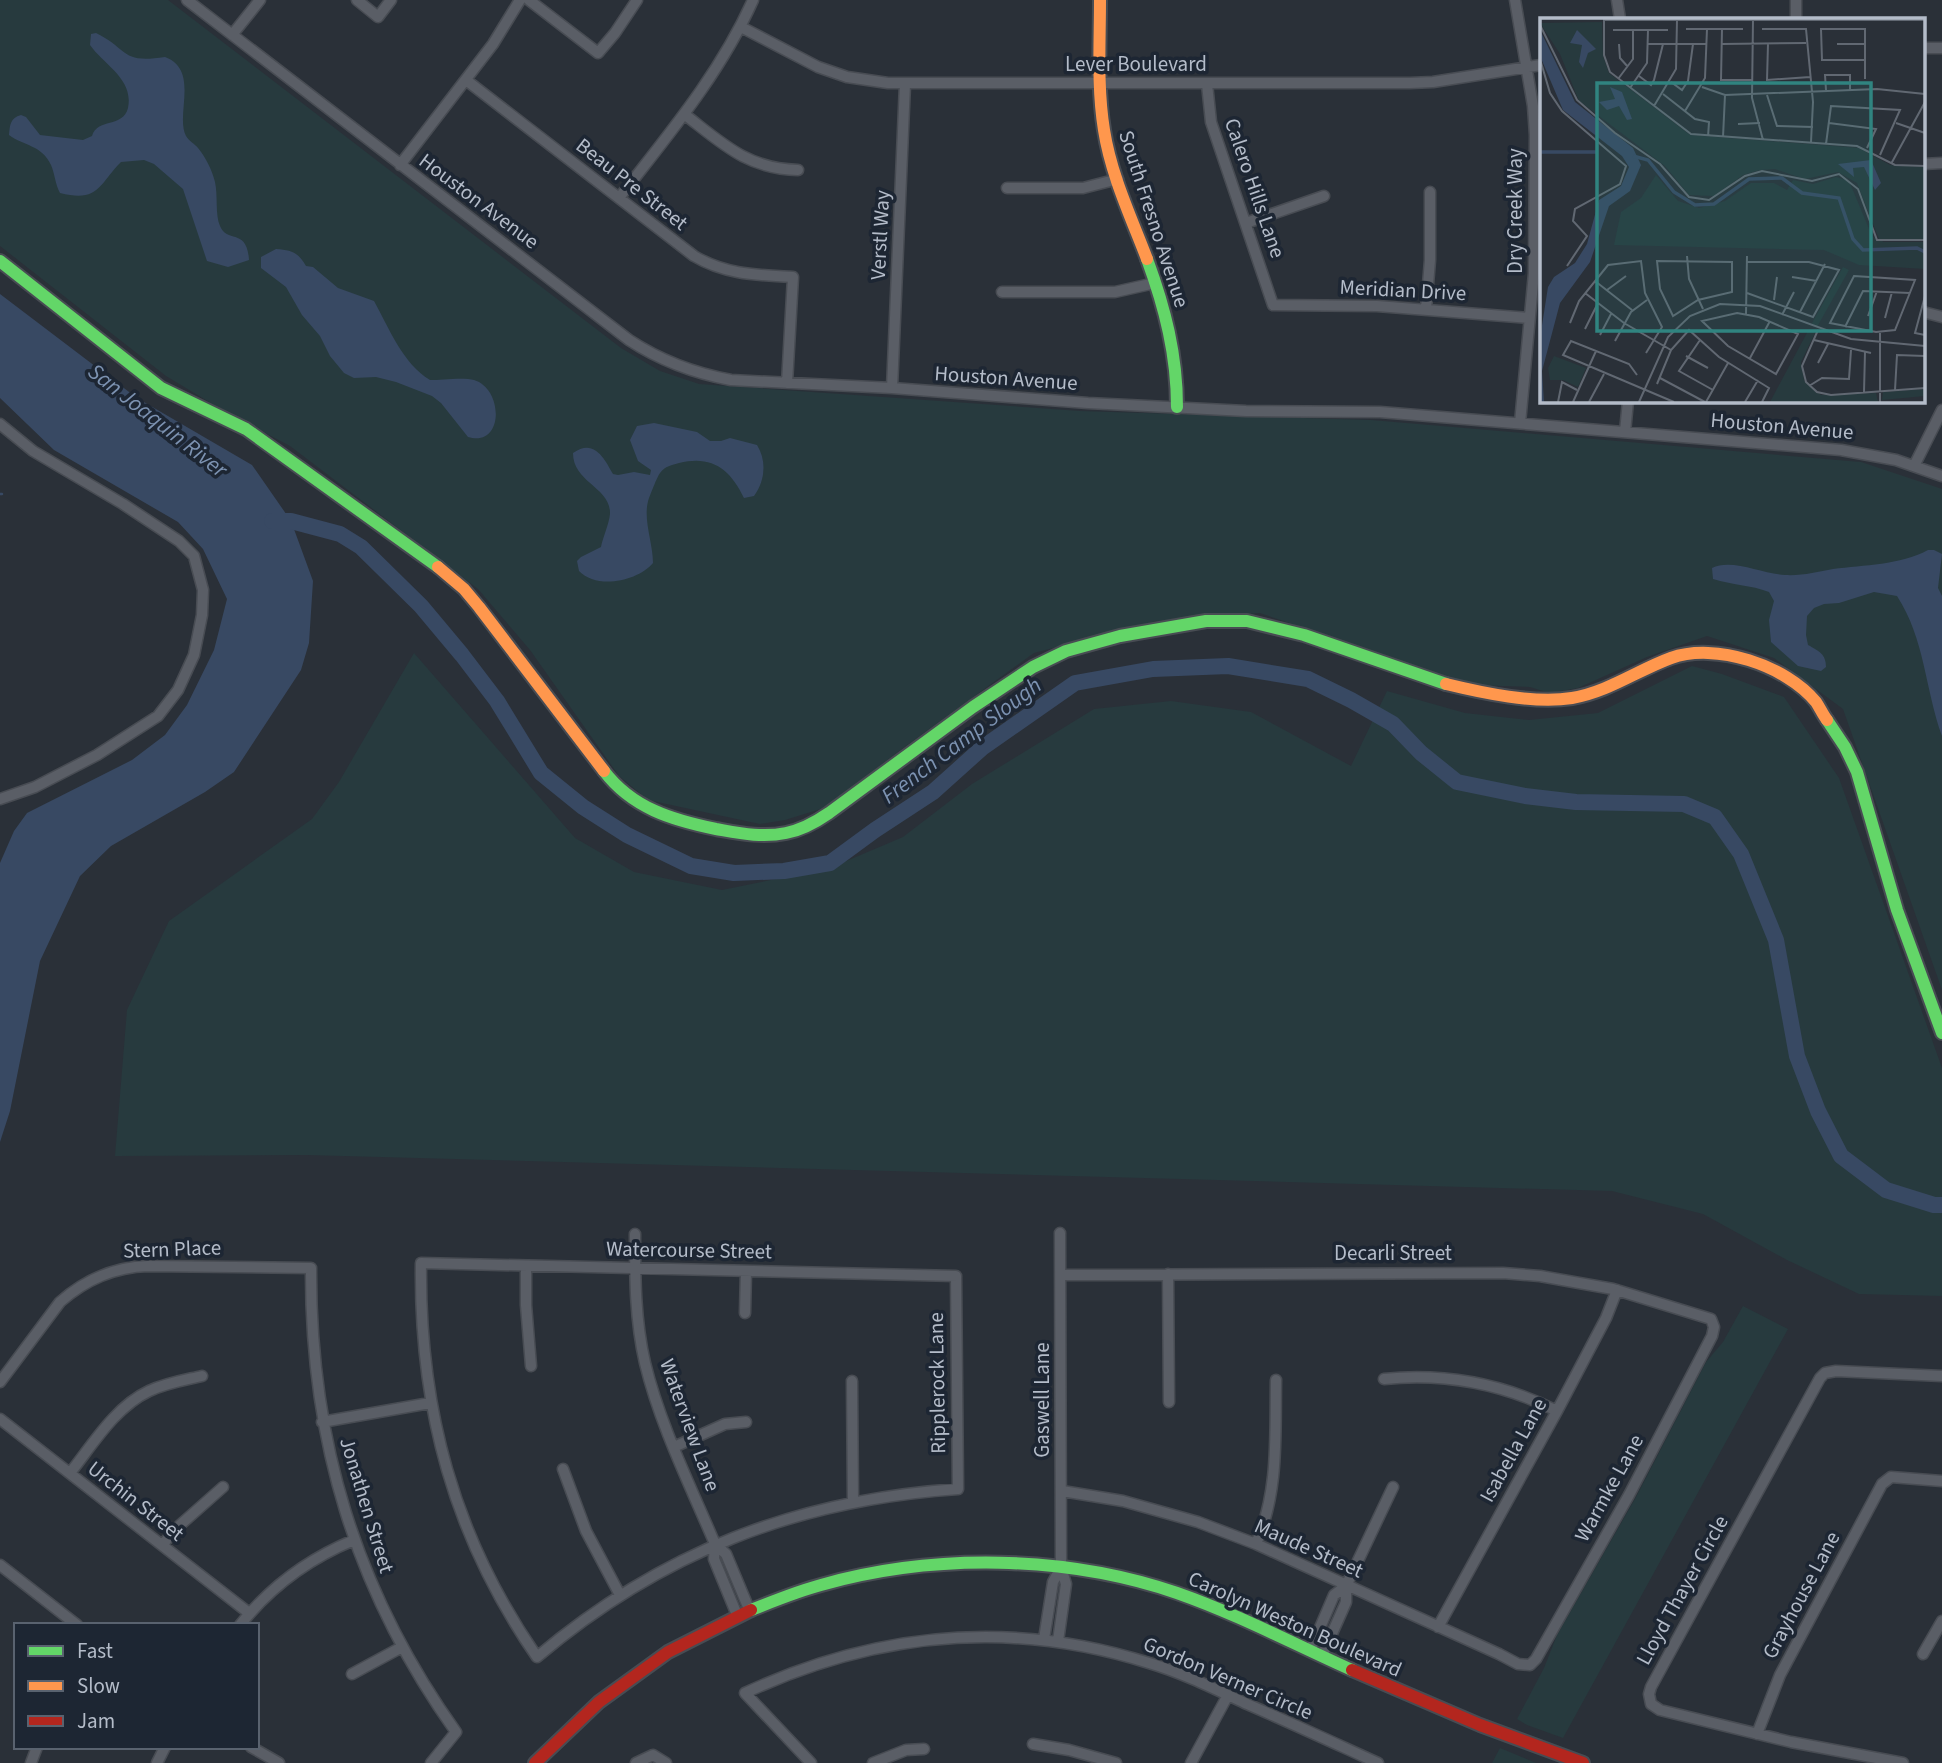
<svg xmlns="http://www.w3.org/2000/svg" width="1942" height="1763" font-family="'Source Sans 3',sans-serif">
  <rect width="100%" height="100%" fill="#2a3038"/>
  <!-- green -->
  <path fill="#273a3e" d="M0,0H168L621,348L660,371L699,384L1080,411L1371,420L1861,462L1942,489V990L1843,709L1774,658L1707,636L1647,657L1578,688L1549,693L1530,687L1471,685L1260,613L1156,621L1034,653L899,751L827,807L785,820L760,824L648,800L619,776L530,650L478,589L290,446L229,414L166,376L0,246Z
    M414,653L575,838L634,872L722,890L830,868L903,837L972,784L1094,709L1171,701L1251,712L1351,766L1387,691L1465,713L1529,720L1598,713L1692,666L1722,674L1784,697L1839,778L1942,1068V1296L1859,1294L1787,1260L1703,1214L1612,1191L307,1155L115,1156L127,1010L169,921L312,819L339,782Z
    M1743,1306L1788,1329L1563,1738L1527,1725L1517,1719L1544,1668L1557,1635L1636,1497L1706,1362L1723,1342Z
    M1500,1748L1536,1763H1492Z"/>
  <!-- water -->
  <path fill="#384963" d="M96,33C129,49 120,64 165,57C200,70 175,115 186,136C189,141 195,144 198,148C206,158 212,170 215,182C218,195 215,215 220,226C227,244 247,227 249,260L228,267L207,261L183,189L154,164L144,160L121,162C99,184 99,203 60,193C55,184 55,174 51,165C42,145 24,146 9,135C10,125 10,118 21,115L26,117L40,135L83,140L92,136C97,118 123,128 128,108C134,79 104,65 90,45L91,34Z
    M276,249C291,250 298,252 306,266L313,267L338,288L374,301C389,328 403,364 430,380C441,380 464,377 474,380C504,389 504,448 468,437L441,403L432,396L396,382L376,377L354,378L344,373L330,356L320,336L302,315L286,287L261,268V257Z
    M0,294L137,398L252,465L291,521L313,581L309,643L301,670L234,772L205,792L111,846L80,876L40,961L10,1111L0,1142V863L14,831L27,813L132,760L165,735L187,705L214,650L227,599L203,549L178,522L54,450L0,398Z
    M654,423L697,432L710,441H721L730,438L757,445C767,461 765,481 754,496L744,498C730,469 712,455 679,463C672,465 665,466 660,473C657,477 651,493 649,498C642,518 653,542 653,563C638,581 597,590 579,571L577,561L581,557L601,547C603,537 609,524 610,514C611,487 573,483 573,453C594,438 604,458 613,474L618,475L634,472L650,475L651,470L638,461L630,440L637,426Z
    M1928,550H1934L1942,554L1938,588L1942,596V736C1925,689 1925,639 1897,596L1874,592L1839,603L1824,604L1814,608L1807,616L1806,635L1808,645C1819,651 1826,654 1826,667L1821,671L1798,666L1771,642L1769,620L1774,601L1769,592C1751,585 1732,585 1713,579L1712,568C1732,558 1762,574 1785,575C1801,576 1818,572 1833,569C1864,565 1900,565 1928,550Z"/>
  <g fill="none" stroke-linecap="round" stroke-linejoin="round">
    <!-- stream -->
    <path stroke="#384963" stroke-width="2.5" d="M0,494H2"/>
    <!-- river -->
    <path stroke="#384963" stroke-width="16" d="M272,521H291L340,534L361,547L421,606L462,655L497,701L541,773L583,807L627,835L691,866L734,873L784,871L830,863L875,830L933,792L982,748L1075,683L1153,669L1228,666L1308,679L1351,700L1393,724L1421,753L1457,782L1525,796L1576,802L1684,804L1715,817L1741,854L1776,940L1797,1056L1818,1111L1841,1156L1886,1190L1934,1205H1942"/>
    <!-- street casing -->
    <g stroke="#484c53" stroke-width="13">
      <path id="street" d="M187,0L629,340C661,361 693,373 731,380L892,388L1088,403L1246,411L1380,412L1841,450L1896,460L1942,476
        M357,0L378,17L391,0
        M529,0L598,53L615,33L637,0
        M1515,0L1533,106L1535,135L1534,273L1520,423
        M1617,0L1620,19
        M1796,19V0
        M741,27L818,67L847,77L888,83H1410L1433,82L1541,65
        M232,35L260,0
        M1923,48H1942
        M466,80L694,256C726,275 758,275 793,277L787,383
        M1207,84L1211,122L1273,305L1377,306L1529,318
        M684,114C722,143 747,169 798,170
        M1923,164L1942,163
        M400,165L493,44L520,0
        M1007,188H1083L1118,179
        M619,198C668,135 720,74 753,0
        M1246,223L1324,196
        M1002,292H1115L1155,283
        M1426,309L1430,260V192
        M1923,312L1942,317
        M892,388L905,84
        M0,424L33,451L123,504L179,541L194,556L203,590L202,615L194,655L178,690L158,716L97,755L35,787L0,799
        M1625,432L1628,401
        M1914,466L1942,410
        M635,1234C635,1277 635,1320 645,1363C660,1425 690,1485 715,1544L726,1554L749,1609
        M421,1263L956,1276L958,1489C796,1500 660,1553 537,1657C454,1537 419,1409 421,1263Z
        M526,1266V1305L531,1366
        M1168,1274L1169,1402
        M1061,1275L1503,1273L1540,1276L1613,1289L1711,1319L1714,1327L1712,1336L1629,1495L1536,1659L1530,1665L1518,1664L1499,1654L1256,1544L1198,1522L1123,1501L1062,1491
        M745,1313L746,1271
        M1384,1379C1444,1373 1503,1384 1557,1411
        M852,1381L853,1501
        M0,1382L60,1302C86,1279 114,1267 148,1266L311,1268C310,1440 356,1592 456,1732L431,1763
        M0,1419L249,1613
        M322,1422L430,1403
        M674,1447L725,1424L746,1422
        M563,1469L586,1531L620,1595
        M70,1473C93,1444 115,1407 149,1391C166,1383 185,1380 202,1376
        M715,1544L714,1559L737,1615
        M1256,1544C1279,1491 1275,1437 1276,1380
        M162,1545L180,1525L223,1487
        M0,1565L77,1625
        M240,1625C271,1586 308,1559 354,1540
        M1438,1627L1557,1411L1606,1318L1617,1290
        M1044,1639L1053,1582L1061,1567
        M1058,1641L1066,1584L1061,1567L1060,1233
        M1310,1651L1334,1595L1346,1586
        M1923,1654L1942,1621
        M1322,1656L1346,1602V1586L1393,1487
        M352,1674L402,1647
        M1757,1734L1780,1675L1882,1484L1891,1477L1942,1481
        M1033,1744L1069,1750L1116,1763
        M251,1747L279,1763
        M31,1763L37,1747
        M157,1763L165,1747
        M636,1763L653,1755L666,1763
        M811,1763L745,1693C876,1632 1010,1619 1149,1663C1183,1673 1215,1689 1247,1704C1291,1723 1334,1743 1378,1763
        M873,1763L906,1750L924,1749
        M1191,1763L1228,1695
        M1903,1763L1791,1742L1660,1710L1651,1704L1649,1694L1651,1687L1820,1378L1825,1373L1836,1371L1942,1376"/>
    </g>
    <!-- fast casing -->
    <g stroke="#484c53" stroke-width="16">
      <path id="fast" d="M1147,259C1165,308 1177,355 1177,407
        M0,261L161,388L246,429L438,567
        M1827,720L1845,747L1857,772L1897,910L1942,1033
        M604,771C632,808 672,820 716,829C739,833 762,838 786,833C802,830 816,822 829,813L973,707L1033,667L1066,651L1120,636L1206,621H1247L1304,635L1446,684
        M751,1610C774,1601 798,1591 821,1585C934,1553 1066,1555 1177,1593C1237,1614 1294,1644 1352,1670"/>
    </g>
    <!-- slow casing -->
    <g stroke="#484c53" stroke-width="16">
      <path id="slow" d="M1100,0C1100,43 1097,87 1104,130C1111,175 1131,217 1147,259
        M438,567L464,589L479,607L604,771
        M1446,684C1483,693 1534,704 1572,698C1608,692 1638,670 1671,658C1715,642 1786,665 1816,702C1820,708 1823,715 1827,720"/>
    </g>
    <!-- jam casing -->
    <g stroke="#484c53" stroke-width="16">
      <path id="jam" d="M1352,1670L1480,1725L1583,1763
        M535,1763L599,1702L668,1652L751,1610"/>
    </g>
    <!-- street -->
    <use href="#street" stroke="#5a5e66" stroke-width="10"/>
    <!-- fast -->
    <use href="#fast" stroke="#63d668" stroke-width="12"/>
    <!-- slow -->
    <use href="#slow" stroke="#ff974d" stroke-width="12"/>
    <!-- jam -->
    <use href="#jam" stroke="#b3261e" stroke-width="12"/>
  </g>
  <g text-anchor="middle" stroke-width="7" stroke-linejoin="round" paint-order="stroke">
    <!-- street labels -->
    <g font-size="21" fill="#b4bcc9" stroke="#1d2633">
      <text x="1136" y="71">Lever Boulevard</text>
      <text transform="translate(632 184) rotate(38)" y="7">Beau Pre Street</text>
      <text transform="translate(1255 188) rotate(71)" y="7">Calero Hills Lane</text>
      <text transform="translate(479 201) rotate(37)" y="7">Houston Avenue</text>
      <text transform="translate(1515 211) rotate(-90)" y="7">Dry Creek Way</text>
      <text transform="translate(1154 219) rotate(72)" y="7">South Fresno Avenue</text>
      <text transform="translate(880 235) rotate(-87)" y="7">Verstl Way</text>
      <text transform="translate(1403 290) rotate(3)" y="7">Meridian Drive</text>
      <text transform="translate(1006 378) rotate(4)" y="7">Houston Avenue</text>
      <text transform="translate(1782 426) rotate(5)" y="7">Houston Avenue</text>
      <text transform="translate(172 1249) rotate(-2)" y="7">Stern Place</text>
      <text transform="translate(689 1250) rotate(1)" y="7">Watercourse Street</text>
      <text x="1393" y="1260">Decarli Street</text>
      <text transform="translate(937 1383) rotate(-91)" y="7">Ripplerock Lane</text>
      <text transform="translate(1042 1400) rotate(-90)" y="7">Gaswell Lane</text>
      <text transform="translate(690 1425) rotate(70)" y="7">Waterview Lane</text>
      <text transform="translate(1513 1450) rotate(-61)" y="7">Isabella Lane</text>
      <text transform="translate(1609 1488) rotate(-61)" y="7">Warmke Lane</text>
      <text transform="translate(136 1501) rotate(38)" y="7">Urchin Street</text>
      <text transform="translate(367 1505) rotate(73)" y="7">Jonathen Street</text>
      <text transform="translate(1309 1548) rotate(24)" y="7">Maude Street</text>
      <text transform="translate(1682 1590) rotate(-61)" y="7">Lloyd Thayer Circle</text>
      <text transform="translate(1801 1595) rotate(-62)" y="7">Grayhouse Lane</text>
      <text transform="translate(1295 1624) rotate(24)" y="7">Carolyn Weston Boulevard</text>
      <text transform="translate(1228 1678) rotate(23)" y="7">Gordon Verner Circle</text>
    </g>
    <!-- water labels -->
    <g font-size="23" font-style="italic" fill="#7c92b1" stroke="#1d2633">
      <text transform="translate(158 420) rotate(38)" y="8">San Joaquin River</text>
      <text transform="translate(961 740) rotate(-37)" y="8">French Camp Slough</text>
    </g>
  </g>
  <!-- overview -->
  <g transform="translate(1540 18)">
    <rect width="385" height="385" fill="#2a3038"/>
    <path d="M62,4L63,38L69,55L150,117L319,130L350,147L385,149V221H339L317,165L298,154L265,161L235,151L220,152L203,157L174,178L149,177L125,148L39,83L20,36L0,5ZM116,157L138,183L159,190L185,183L211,165H234L247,172L253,162L273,166L296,159L309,163L332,218L344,224H385V251L319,247L284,232L74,227L81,194L101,180ZM303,249L309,252L277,309L271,307ZM269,311L275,315L261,344L264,362L281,377L336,375L338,384H230ZM14,338L46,350L38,369L23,362H10L8,350ZM385,371V378L342,382L343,374Z" fill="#273a3e"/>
    <path d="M0,12L35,84L93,130L101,147L90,173L69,188L50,244L20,285L2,353L4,384H0V320L8,269L14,259L35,245L47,226L59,182L81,168L89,149L82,138L23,92L0,38ZM37,12L56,31L48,35L43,50L39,44L42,27L30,25ZM70,69L82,74L92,101L87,102L79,88L67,92L59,84L75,81ZM331,142L341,165L335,172L324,149L313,150L314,159L298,146Z" fill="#384963"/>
    <path fill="none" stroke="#384963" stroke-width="3.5" d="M0,134H58M93,138L108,142L134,174L155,187L174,186L209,161L242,160L262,175L299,180L313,221L323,232L377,230L385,234"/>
    <path fill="none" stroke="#616872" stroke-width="2" d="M64,1V37L70,54L151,116L317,128L355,147L385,148M64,2H385M213,2L212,80L223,122M0,7L37,82L75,115L120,146L149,179L169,182L205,158L222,153L272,163L299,156L318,171L337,222H385M146,11H203M182,11L181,62H212M222,11H266L273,84L271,124M73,12H128M79,26L80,40L88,49M108,26H167M182,26L266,25M228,26L227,62L270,59M297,26H325M0,41L10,75L22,93L86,148L80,166L35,191L33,203L47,218L27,248M325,42H282L281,11H325V61M99,58L111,67L114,62L123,26M78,61L93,41V12M131,64L142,72L148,63L153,26M162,69L185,77L337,71L385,76M90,70L107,45L108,12M286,72L285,57H310V72M123,76L155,101L169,104L168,119M227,77L237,108L273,109M114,88L136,51L137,2M145,93L165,60L167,11M289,105L336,111L327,130M356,105L385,115M198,106L220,105M183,119L185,77M286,126L291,88L360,92L340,137M351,146L385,84M147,238L149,261L163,291M117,243L192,244V274L158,282L133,298L120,271ZM207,244H269L299,252L273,299L207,275M314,258L375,262L355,312L336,314L290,305ZM252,259L277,263M55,263L92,292M67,272L86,258M45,275L84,305L131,332M385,278L375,315L385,317M234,282L237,259M260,294L285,246M197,295L219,299L258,316L236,356L188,328L162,303ZM206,296L207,238M242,297L254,274M328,298L337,273M345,300L352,274M30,305L39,283L68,247L101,243L105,275L122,309L106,335M305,309L323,273L370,275M45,311L58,285M278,312L262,348L266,364L277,374L291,377L385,370M60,317L71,296M160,322L139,353L173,372M274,322L331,335M75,323L91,294L107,282M146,338L168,350M210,340L230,303M278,345L288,326M97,357L89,346L31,323L23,337L134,384M120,360L165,384M117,366L131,332L149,312L179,339L229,370L222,384M269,368L282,360L309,361L311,332M355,372L357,337L385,338M324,374L325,334M18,384L22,364L37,372M33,384L56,333M49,384L64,356M99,384L128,319L150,298L180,286L220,288L311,321L385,328M166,384L188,345M205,384L218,362M340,384V315"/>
    <path fill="#308480" fill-opacity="0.15" stroke="#308480" stroke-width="3.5" d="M57,65H331V313H57Z"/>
    <rect width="385" height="385" fill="none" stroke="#b4bcc9" stroke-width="3.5"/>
  </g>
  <!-- legend -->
  <rect x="14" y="1623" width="245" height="126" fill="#1d2633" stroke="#59626f" stroke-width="2"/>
  <rect x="28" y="1646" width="35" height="10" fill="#63d668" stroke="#59626f" stroke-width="2"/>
  <text x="77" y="1658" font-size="21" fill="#b4bcc9">Fast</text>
  <rect x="28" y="1681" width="35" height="10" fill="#ff974d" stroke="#59626f" stroke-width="2"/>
  <text x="77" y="1693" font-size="21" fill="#b4bcc9">Slow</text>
  <rect x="28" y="1716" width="35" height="10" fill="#b3261e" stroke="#59626f" stroke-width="2"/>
  <text x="77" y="1728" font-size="21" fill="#b4bcc9">Jam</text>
</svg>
